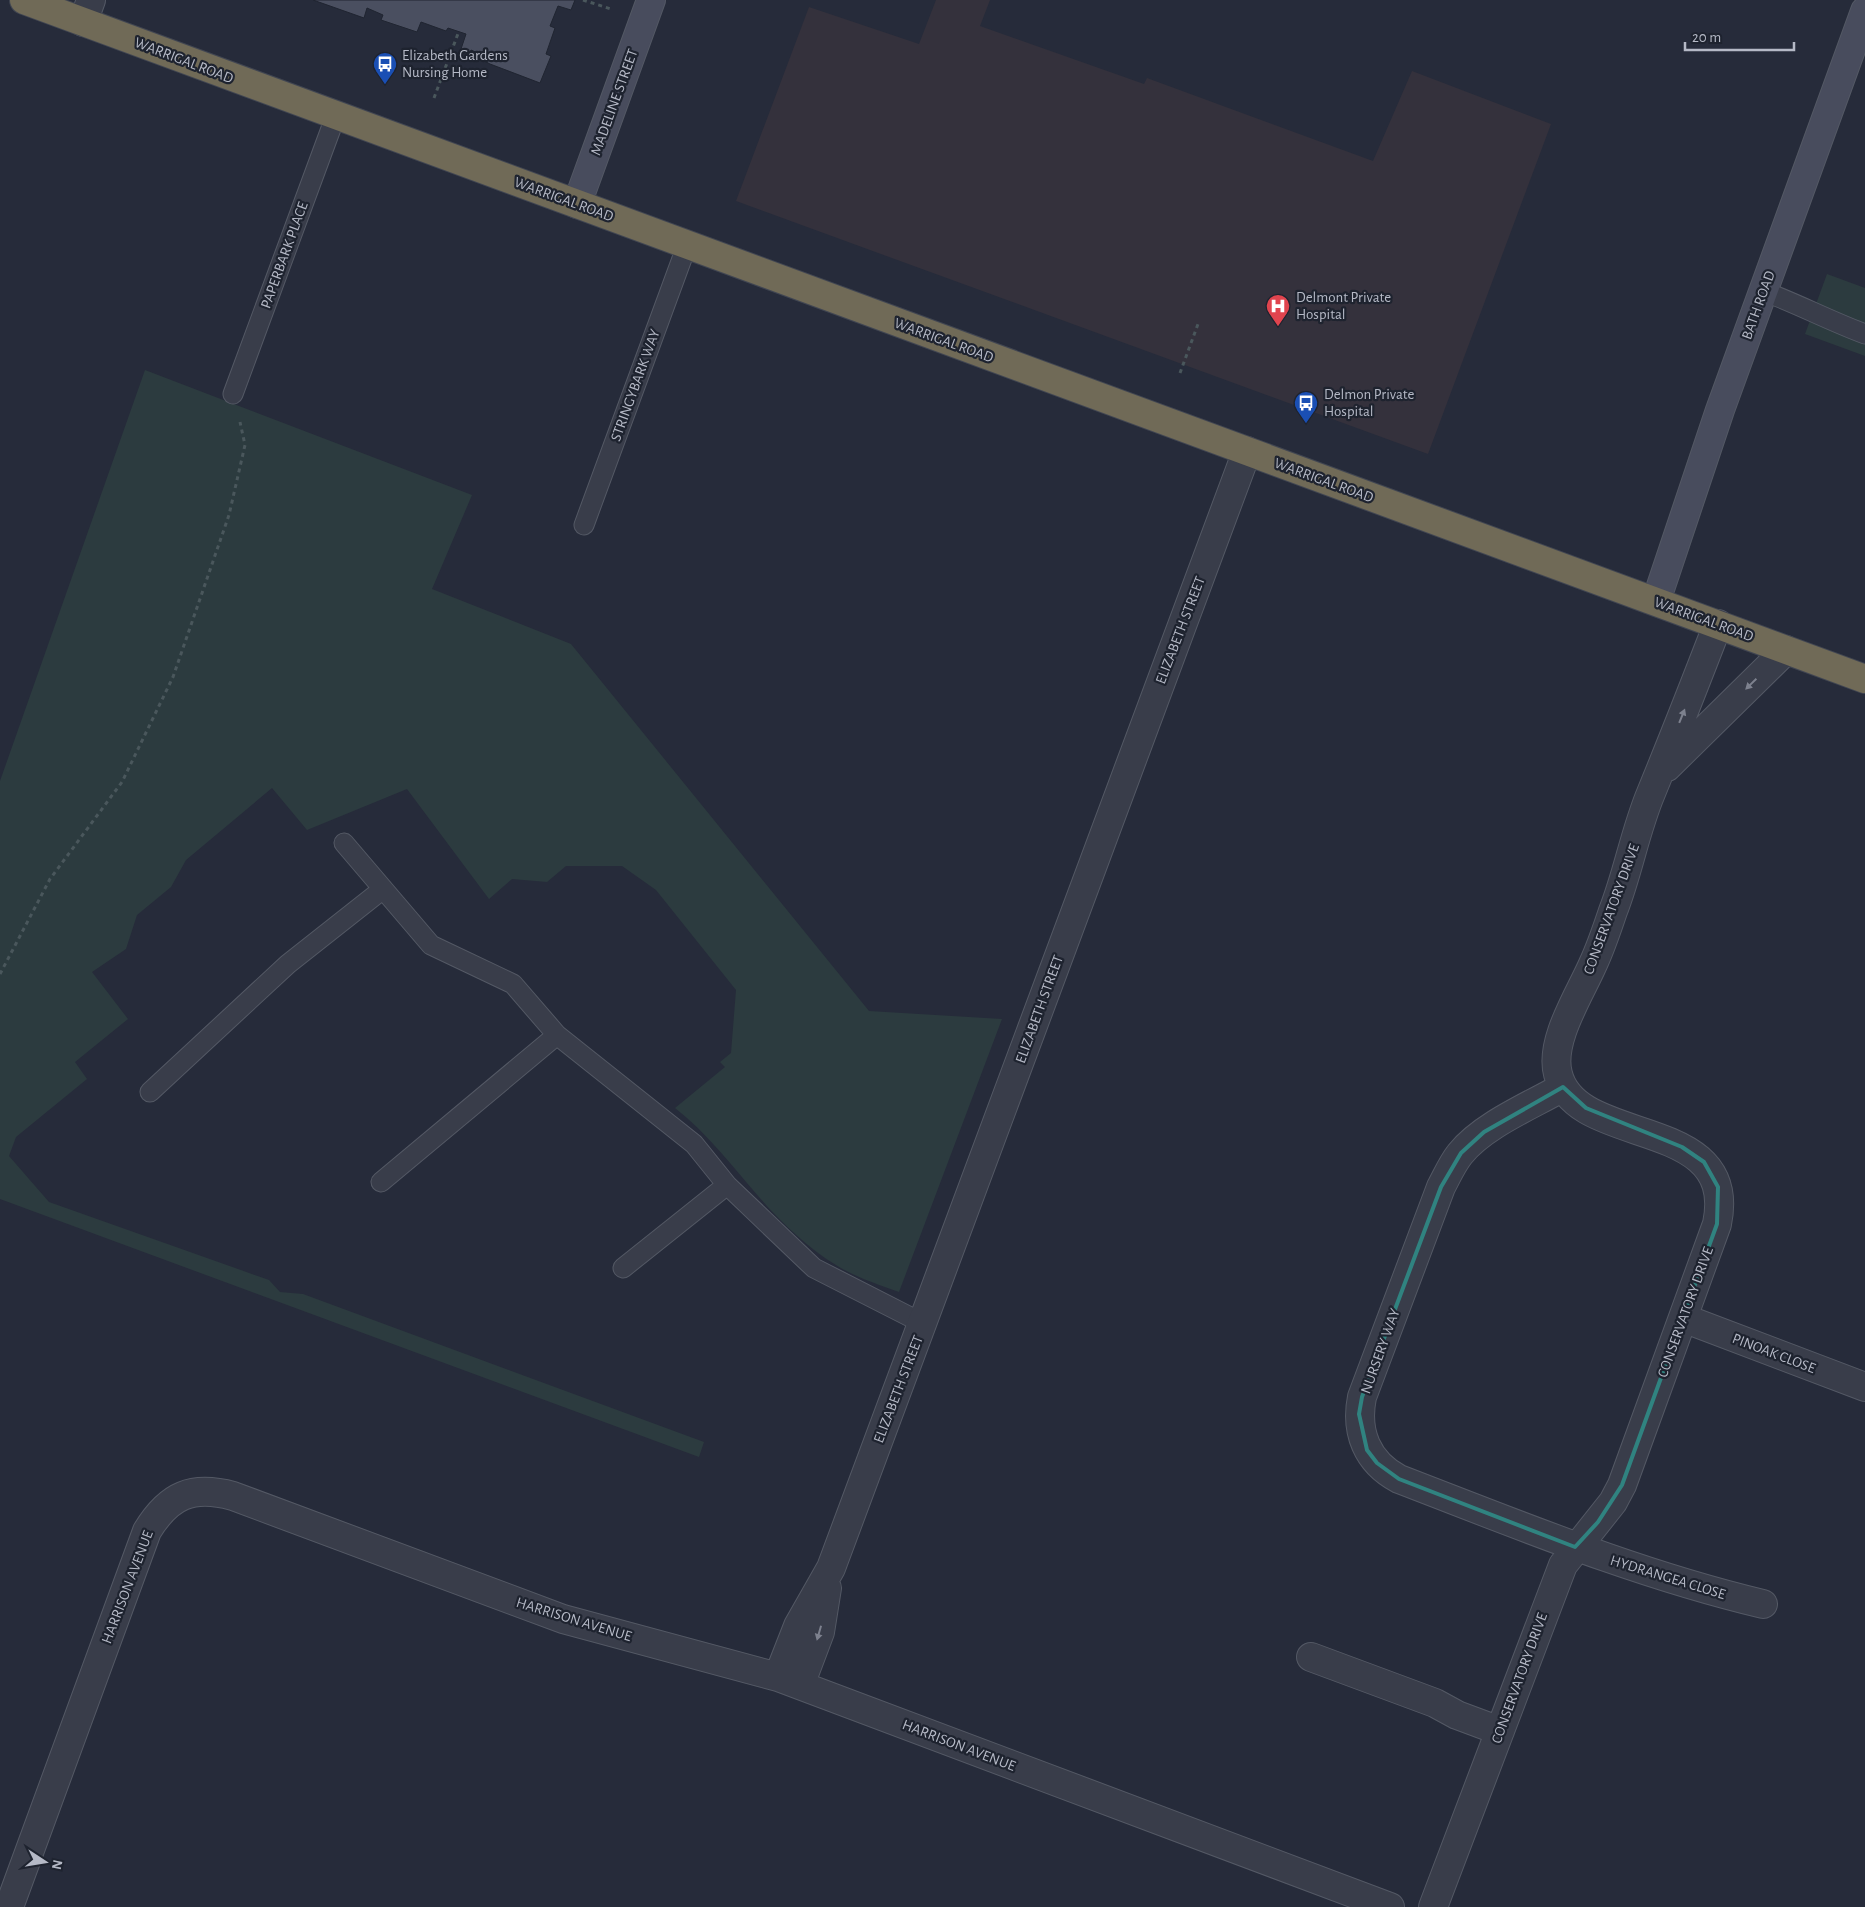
<svg xmlns="http://www.w3.org/2000/svg" width="1865" height="1907" font-family="'Alegreya Sans',sans-serif">
  <rect width="100%" height="100%" fill="#262b3a"/>
  <!-- medical -->
  <path fill="#34313c" d="M936,0H990L980,26L1144,84L1147,78L1373,161L1412,71L1551,124L1428,454L736,201L809,7L919,44Z"/>
  <!-- green -->
  <path fill="#2c3b3f" d="M1827,274L1865,288V356L1805,334Z
    M145,370L472,495L432,589L571,644L869,1011L1002,1019L899,1292C877,1284 855,1277 836,1265C807,1247 781,1222 759,1197C732,1166 707,1133 675,1108L725,1067L720,1062L731,1053L736,990L656,890L622,866H566L547,882L512,879L489,899L407,789L307,830L272,788L186,860L171,887L137,915L126,949L92,972L128,1019L75,1062L87,1079L16,1137L9,1156L49,1202L269,1280L280,1292L303,1294L704,1442L699,1457L0,1199V781Z"/>
  <!-- building -->
  <path fill="#4a4f60" stroke="#202531" d="M313,0H575L571,10L558,6L550,26L555,28L546,54L551,56L540,83L490,64L477,57L478,53L471,50L469,55L460,52L466,34L448,28L446,31L421,22L417,32L381,20L383,15L367,8L364,18Z"/>
  <g fill="none" stroke-linecap="round" stroke-linejoin="round">
    <!-- lane casing -->
    <g stroke="#545965" stroke-width="21">
      <path id="lane" d="M1763,291C1798,304 1830,321 1865,334
        M233,394L336,115
        M584,525L687,245
        M344,843L431,945L513,984L557,1035L694,1144L727,1185L814,1268L922,1323
        M150,1092L288,964L383,889
        M381,1182L557,1035
        M623,1268L727,1185"/>
    </g>
    <!-- street casing -->
    <g stroke="#545965" stroke-width="30">
      <path id="street" d="M83,22L91,0
        M1667,767L1786,650
        M1563,1087C1532,1105 1483,1125 1460,1154C1452,1164 1447,1176 1441,1187L1362,1397C1355,1432 1367,1462 1399,1479C1519,1525 1637,1574 1763,1604
        M1683,1318L1865,1387
        M1311,1657L1435,1703L1457,1715L1500,1731
        M778,1677L798,1626L831,1568L1247,451
        M800,1685L820,1632L827,1588
        M9,1907L147,1531C169,1495 192,1485 233,1496L563,1619L778,1677L1390,1907
        M1433,1907L1563,1565L1613,1502L1622,1485L1717,1224C1740,1113 1576,1149 1558,1074C1549,1041 1580,994 1593,964C1601,947 1607,929 1613,911C1628,873 1635,831 1651,793C1674,737 1696,681 1718,624"/>
    </g>
    <!-- secondary casing -->
    <g stroke="#545965" stroke-width="30">
      <path id="secondary" d="M577,204L651,0
        M1656,601L1720,410L1865,11"/>
    </g>
    <!-- highway casing -->
    <g stroke="#414652" stroke-width="30">
      <path id="highway" d="M24,0L1865,679"/>
    </g>
    <!-- path -->
    <path stroke="#4a575c" stroke-width="3" stroke-dasharray="4 4" stroke-linecap="butt" d="M583,0L611,9
      M434,98L459,31
      M1180,373L1198,324
      M0,974L50,879L122,782L173,677L229,515L245,445L240,422"/>
    <!-- lane -->
    <use href="#lane" stroke="#393d4a" stroke-width="19"/>
    <!-- street -->
    <use href="#street" stroke="#393d4a" stroke-width="28"/>
    <!-- secondary -->
    <use href="#secondary" stroke="#484c5d" stroke-width="28"/>
    <!-- highway -->
    <use href="#highway" stroke="#706a57" stroke-width="28"/>
  </g>
  <!-- one-way arrows -->
  <defs><path id="oneway-solid" d="M-6-.8H1V-3.2L6.5 0L1 3.2V.8H-6Z" transform="scale(1.25)"/></defs>
  <g fill="#7d818e">
    <use href="#oneway-solid" transform="translate(1751 684) rotate(136)"/>
    <use href="#oneway-solid" transform="translate(1682 716) rotate(-68)"/>
    <use href="#oneway-solid" transform="translate(819 1633) rotate(106)"/>
  </g>
  <!-- marked area -->
  <path fill="none" stroke="#308380" stroke-width="4" stroke-linejoin="round" d="M1563,1087L1586,1108L1682,1147L1704,1162L1718,1187L1717,1224L1622,1485L1598,1522L1575,1547L1399,1479L1377,1463L1367,1450L1359,1414L1362,1397L1441,1187L1461,1153L1484,1132Z"/>
  <!-- icons -->
  <defs>
    <g id="bus-pin" transform="scale(1.25)"><path d="M0 17L-7.5 6A9.5 9.5 0 1 1 7.5 6Z" fill="#1a4fb4" stroke="#1e232f"/><path d="M-5-6H5V4H4V6H2V4H-2V6H-4V4H-5ZM-3.5-4V0h7V-4ZM-3.5 1.2v1.5H-2V1.2ZM2 1.2v1.5H3.5V1.2Z" fill="#fff"/></g>
    <g id="hospital-pin" transform="scale(1.25)"><path d="M0 17L-7.5 6A9.5 9.5 0 1 1 7.5 6Z" fill="#e0444e" stroke="#1e232f"/><path d="M-5-5h3v3.5h4V-5h3V5h-3V1.5h-4V5h-3Z" fill="#fff"/></g>
  </defs>
  <g fill-rule="evenodd">
    <use href="#bus-pin" x="385" y="64"/>
    <use href="#hospital-pin" x="1278" y="306"/>
    <use href="#bus-pin" x="1306" y="403"/>
  </g>
  <g text-anchor="middle" stroke-width="4.5" stroke-linejoin="round" paint-order="stroke">
    <!-- poi labels -->
    <g font-size="15" fill="#b5b9c6" stroke="#1e232f" text-anchor="start">
      <text x="402" y="60">Elizabeth Gardens<tspan x="402" dy="17">Nursing Home</tspan></text>
      <text x="1296" y="302">Delmont Private<tspan x="1296" dy="17">Hospital</tspan></text>
      <text x="1324" y="399">Delmon Private<tspan x="1324" dy="17">Hospital</tspan></text>
    </g>
    <!-- street labels -->
    <g font-size="15" fill="#b5b9c6" stroke="#1e232f">
      <text transform="translate(184 60) rotate(21)" y="5">WARRIGAL ROAD</text>
      <text transform="translate(614 102) rotate(-70)" y="5">MADELINE STREET</text>
      <text transform="translate(564 199) rotate(20)" y="5">WARRIGAL ROAD</text>
      <text transform="translate(284 255) rotate(-70)" y="5">PAPERBARK PLACE</text>
      <text transform="translate(1758 305) rotate(-70)" y="5">BATH ROAD</text>
      <text transform="translate(944 340) rotate(20)" y="5">WARRIGAL ROAD</text>
      <text transform="translate(635 385) rotate(-70)" y="5">STRINGYBARK WAY</text>
      <text transform="translate(1324 480) rotate(20)" y="5">WARRIGAL ROAD</text>
      <text transform="translate(1704 619) rotate(20)" y="5">WARRIGAL ROAD</text>
      <text transform="translate(1180 630) rotate(-69)" y="5">ELIZABETH STREET</text>
      <text transform="translate(1611 909) rotate(-70)" y="5">CONSERVATORY DRIVE</text>
      <text transform="translate(1039 1009) rotate(-70)" y="5">ELIZABETH STREET</text>
      <text transform="translate(1685 1312) rotate(-70)" y="5">CONSERVATORY DRIVE</text>
      <text transform="translate(1380 1351) rotate(-70)" y="5">NURSERY WAY</text>
      <text transform="translate(1774 1353) rotate(21)" y="5">PINOAK CLOSE</text>
      <text transform="translate(898 1389) rotate(-69)" y="5">ELIZABETH STREET</text>
      <text transform="translate(1668 1577) rotate(17)" y="5">HYDRANGEA CLOSE</text>
      <text transform="translate(127 1587) rotate(-69)" y="5">HARRISON AVENUE</text>
      <text transform="translate(574 1619) rotate(17)" y="5">HARRISON AVENUE</text>
      <text transform="translate(1519 1678) rotate(-70)" y="5">CONSERVATORY DRIVE</text>
      <text transform="translate(959 1745) rotate(21)" y="5">HARRISON AVENUE</text>
    </g>
  </g>
  <!-- north arrow -->
  <g transform="translate(45 1862) rotate(102)" stroke="#1e232f" stroke-width="4" paint-order="stroke">
  <path d="M0-4L9 19L0 12L-9 19Z" fill="#b5b9c6"/>
  <text y="-8" font-size="14" font-weight="bold" text-anchor="middle" fill="#b5b9c6">N</text>
  </g>
  <!-- scale -->
  <path d="M1685 42v8h109v-8" fill="none" stroke="#b5b9c6" stroke-width="2.5"/>
  <text x="1692" y="42" font-size="15" fill="#b5b9c6" stroke="#1e232f" stroke-width="4" paint-order="stroke">20 m</text>
</svg>
